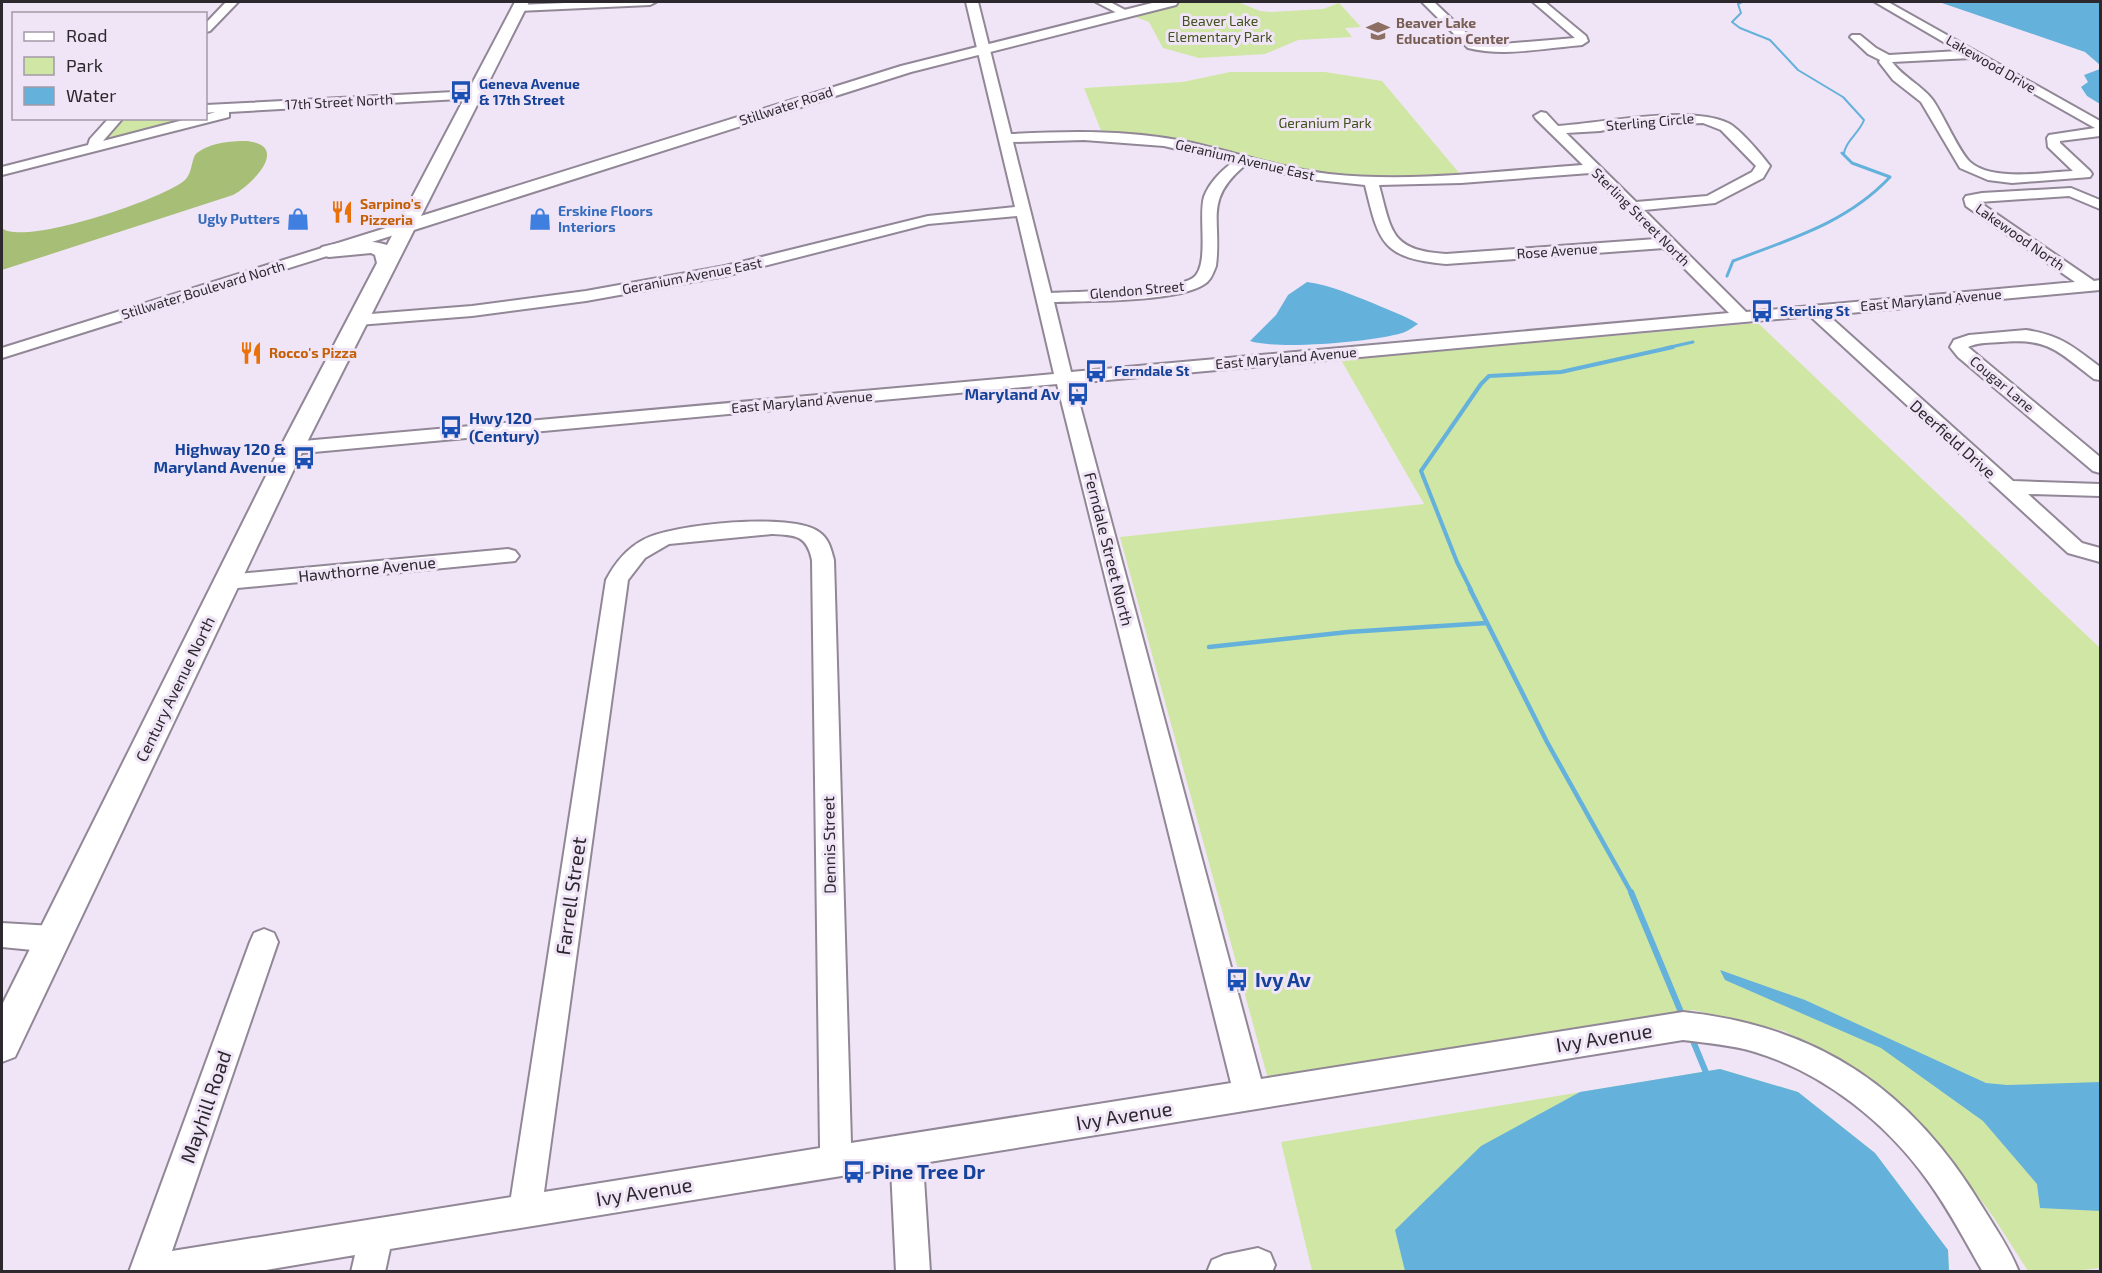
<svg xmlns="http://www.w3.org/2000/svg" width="2102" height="1273" font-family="'Exo 2',sans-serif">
  <rect width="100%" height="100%" fill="#f0e5f6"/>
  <!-- green -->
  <path fill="#d0e6a4" d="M1171,2H1238L1260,11L1271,12L1323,9L1339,3L1361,27L1345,28L1352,37L1298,40L1265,54L1199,58L1163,48L1149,22L1125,13Z
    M1230,72H1325L1382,81L1460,174L1372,179L1301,172L1102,133L1084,88L1183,82Z
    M124,119H196L104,141Z
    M1758,323L2100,648V1268L2065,1272L2028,1271L1994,1218L1940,1144L1860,1073L1784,1031L1693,1010L1268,1079L1120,537L1424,504L1341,360Z
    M1720,1069L1798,1092L1875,1153L1948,1250L1949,1271H1312L1281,1142Z"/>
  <!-- forest -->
  <path fill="#a7be76" d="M246,141C291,145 253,184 233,195L2,270V228C22,247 164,199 185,180C192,173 191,163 195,155C207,143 230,141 246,141Z"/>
  <!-- water -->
  <path fill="#64b1dc" d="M1939,2H2100V65L2085,52Z
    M2100,69V104L2087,96L2081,87L2088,82L2084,75Z
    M1307,282C1331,285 1352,295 1375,304C1390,311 1404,315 1418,324C1413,327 1407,332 1402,333C1372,342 1278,350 1250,341L1276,315L1288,295Z
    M1720,970L1805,1000L1986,1083L2007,1085L2100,1082V1211L2040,1208L2037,1184L1983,1121L1881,1048L1725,980Z
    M1720,1069L1798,1092L1875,1153L1948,1250L1949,1271H1405L1395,1230L1481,1146L1580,1092Z"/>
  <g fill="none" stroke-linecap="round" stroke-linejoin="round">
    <!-- stream-far4 -->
    <path stroke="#64b1dc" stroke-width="2" d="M1742,2L1738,4L1741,13L1732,22L1740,28L1770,40L1798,70L1843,97L1864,120C1860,132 1843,144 1844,155"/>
    <!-- stream-far3 -->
    <path stroke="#64b1dc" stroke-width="3" d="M1727,276L1733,261C1790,239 1847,223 1890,177L1852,163L1842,153
      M1666,348L1693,342"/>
    <!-- stream-far2 -->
    <path stroke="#64b1dc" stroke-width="4" d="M1471,590L1457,562L1421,471L1481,384L1489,376L1561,372L1673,347"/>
    <!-- stream-far1 -->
    <path stroke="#64b1dc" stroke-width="4.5" d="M1470,589L1547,742L1632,894
      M1209,647L1348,632L1487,623"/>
    <!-- stream -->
    <path stroke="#64b1dc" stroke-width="6" d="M1631,892L1683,1017
      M1691,1036L1707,1075"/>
    <!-- minor casing -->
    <g stroke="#918796" stroke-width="4">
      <path id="minor" d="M226,2H238L210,31L206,32V23Z
        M588,2H656L650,5L518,11L512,8L518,5Z
        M966,2H978L1011,134C1069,131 1126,130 1183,141C1232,151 1279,168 1329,174C1413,183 1498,171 1583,165L1536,119L1534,116L1541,112L1546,113L1558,126C1604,123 1688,105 1728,123C1739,128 1762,155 1770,166L1763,178L1715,203L1644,210L1746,312L2075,282L1966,206L1964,199L1966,196L1982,193L2071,188L2100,200V209L2069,196L1979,202L2094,281L2100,280V290L1828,315L2013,481L2100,484V496L2028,494L2082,543L2100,548V562L2068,553L1810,316L1074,383L1261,1079L1683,1012C1820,1026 1913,1091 1983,1208C1996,1229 2010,1249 2019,1272H1983C1965,1241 1949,1210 1928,1181C1887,1123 1824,1073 1755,1052C1732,1045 1707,1043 1683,1040L923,1163L930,1272H896L891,1168L390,1249L385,1272H351L355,1255L254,1272H129L250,942L254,933L264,929L274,933L278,942L172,1251L511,1197L606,580C615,563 626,549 643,540C671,524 793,512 819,532C829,539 831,549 834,560L851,1143L1231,1083L1057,384L292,454L285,452L282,448L285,444L292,442L1054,374L1017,216L928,224L725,276L586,301L472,316L358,325L350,320L358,315L472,306L586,291L725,266L928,216L1015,207ZM1703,123L1721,130L1756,166L1752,172L1707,196L1636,202L1566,133L1600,131L1626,126ZM1084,140L1164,146L1233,162C1221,171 1209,183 1204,197C1198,216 1210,266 1193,278C1171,292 1081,291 1051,293L1013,142ZM1245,165L1308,179L1365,185C1379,243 1382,258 1446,264L1664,248L1729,313L1071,372L1054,302C1089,301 1175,302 1203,285C1211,281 1213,273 1216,266C1222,218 1203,201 1245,165ZM1590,173L1656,239L1446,254C1391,250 1392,234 1379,185L1461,183ZM772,534C795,535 807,535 812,560L820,1148L544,1192L628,580L645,558L669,544Z
        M1096,2H1110L1131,13L1125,16L1121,15Z
        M1422,2H1434L1476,42L1490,45L1575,38L1533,2H1545L1586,36L1588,41L1582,45C1545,48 1504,57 1468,48Z
        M1875,2H1888L2100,121V136L2060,141V143L2090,171L2092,174L2090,177L2012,183L1988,180L1960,168L1921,102L1893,80L1879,62L1880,60L1868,54L1850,37L1852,35H1860L1876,48L1889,55L1959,51ZM1971,58L2095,128L2049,135L2047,138L2048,147L2073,171C2046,172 1992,182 1970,162C1959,152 1943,114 1932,99C1921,85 1903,77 1892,62Z
        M473,91L479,95L477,98L229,112V117L2,175V167L88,145L90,139L109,118H123L103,141L191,118H206V115L215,112L206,113V105Z
        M405,222L413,227L410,230L2,358V348Z
        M2026,330C2060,335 2074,347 2100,367V380L2094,379C2057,351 2049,338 2001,342C1990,343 1978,342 1968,347L2100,457V473L2093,471L1958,357L1950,347L1954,340L1969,335Z
        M508,549L515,551L519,556L515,561L227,589L219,587L216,582L219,577L227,575Z
        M2,923L53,926L63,930L67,939L63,948L53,952L2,947Z
        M1258,1248L1270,1253L1275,1265L1272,1272H1207L1212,1260L1224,1255Z"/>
    </g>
    <!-- major casing -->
    <g stroke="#918796" stroke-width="4">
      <path id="major" d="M515,2H529L421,216L901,66L1156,2H1178L1176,5L911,72L414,230L304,448L15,1057L2,1062V1005L280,448L377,263L375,255L371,253L329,257L322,255L319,251L322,247C344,241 365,238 387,245Z"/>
    </g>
    <!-- minor -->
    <use href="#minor" fill="#fff" fill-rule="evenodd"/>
    <!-- major -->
    <use href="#major" fill="#fff" fill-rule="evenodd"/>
  </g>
  <!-- icons -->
  <defs>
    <g id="school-bare" transform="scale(1.8)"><path d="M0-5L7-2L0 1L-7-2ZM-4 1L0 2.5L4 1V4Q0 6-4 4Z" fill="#8d6e63" stroke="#f0e5f6" stroke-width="2.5" paint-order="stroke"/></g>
    <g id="bus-bare" transform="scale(1.8)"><path d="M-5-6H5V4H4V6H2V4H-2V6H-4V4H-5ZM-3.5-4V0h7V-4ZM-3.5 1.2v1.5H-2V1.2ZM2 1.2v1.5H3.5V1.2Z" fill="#1a4fb4" stroke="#f0e5f6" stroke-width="2.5" paint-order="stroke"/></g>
    <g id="restaurant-bare" transform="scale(1.8)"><path d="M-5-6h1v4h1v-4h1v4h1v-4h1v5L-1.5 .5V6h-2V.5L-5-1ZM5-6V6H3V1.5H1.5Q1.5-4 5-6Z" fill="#e8710a" stroke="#f0e5f6" stroke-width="2.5" paint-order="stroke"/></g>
    <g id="shop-bare" transform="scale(1.8)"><path d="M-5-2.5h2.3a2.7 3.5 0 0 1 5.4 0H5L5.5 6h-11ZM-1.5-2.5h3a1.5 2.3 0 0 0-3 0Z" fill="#3f7fe0" stroke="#f0e5f6" stroke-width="2.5" paint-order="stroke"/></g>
  </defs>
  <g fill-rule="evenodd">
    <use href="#school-bare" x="1378" y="31"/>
    <use href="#bus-bare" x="461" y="92"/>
    <use href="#restaurant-bare" x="342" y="212"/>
    <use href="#shop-bare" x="298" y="219"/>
    <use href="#shop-bare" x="540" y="219"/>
    <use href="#bus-bare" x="1762" y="311"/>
    <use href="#restaurant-bare" x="251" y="353"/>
    <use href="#bus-bare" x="1096" y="371"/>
    <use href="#bus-bare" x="1078" y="394"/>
    <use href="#bus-bare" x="451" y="427"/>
    <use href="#bus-bare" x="304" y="458"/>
    <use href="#bus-bare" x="1237" y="980"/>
    <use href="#bus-bare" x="854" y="1172"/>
  </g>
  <g text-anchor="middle" stroke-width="6" stroke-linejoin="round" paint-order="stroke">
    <!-- far-park labels -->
    <g font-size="14" fill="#42511d" stroke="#f0e5f6">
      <text x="1220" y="26">Beaver Lake<tspan x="1220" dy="16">Elementary Park</tspan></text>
      <text x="1325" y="128">Geranium Park</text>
    </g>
    <!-- far-education labels -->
    <g font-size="14" font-weight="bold" fill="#785e54" stroke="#f0e5f6" text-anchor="start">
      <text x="1396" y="28">Beaver Lake<tspan x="1396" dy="16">Education Center</tspan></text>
    </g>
    <!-- far-street labels -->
    <g font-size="14" fill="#2c282e" stroke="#f0e5f6">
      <text transform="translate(1991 64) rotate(30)" y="5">Lakewood Drive</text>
      <text transform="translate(339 102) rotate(-3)" y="5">17th Street North</text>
      <text transform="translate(786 106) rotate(-18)" y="5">Stillwater Road</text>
      <text transform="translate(1650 122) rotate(-5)" y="5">Sterling Circle</text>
      <text transform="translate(1245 160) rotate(13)" y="5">Geranium Avenue East</text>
      <text transform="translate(1641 217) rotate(45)" y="5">Sterling Street North</text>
      <text transform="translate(2020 237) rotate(35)" y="5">Lakewood North</text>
      <text transform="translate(1557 251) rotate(-4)" y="5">Rose Avenue</text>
      <text transform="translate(692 276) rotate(-11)" y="5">Geranium Avenue East</text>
      <text transform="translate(203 290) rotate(-17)" y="5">Stillwater Boulevard North</text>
      <text transform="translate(1137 290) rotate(-5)" y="5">Glendon Street</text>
      <text transform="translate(1931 300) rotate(-5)" y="5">East Maryland Avenue</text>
      <text transform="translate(1286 358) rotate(-5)" y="5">East Maryland Avenue</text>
      <text transform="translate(2002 384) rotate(40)" y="5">Cougar Lane</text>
      <text transform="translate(802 402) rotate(-5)" y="5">East Maryland Avenue</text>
    </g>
    <!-- far-transit labels -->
    <g font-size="14" font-weight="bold" fill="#164399" stroke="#f0e5f6" text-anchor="start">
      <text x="479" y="89">Geneva Avenue<tspan x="479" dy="16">&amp; 17th Street</tspan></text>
      <text x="1780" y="316">Sterling St</text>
      <text x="1114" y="376">Ferndale St</text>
    </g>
    <!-- far-food labels -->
    <g font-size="14" font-weight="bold" fill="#c56008" stroke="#f0e5f6" text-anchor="start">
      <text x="360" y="209">Sarpino's<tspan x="360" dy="16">Pizzeria</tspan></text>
      <text x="269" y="358">Rocco's Pizza</text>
    </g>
    <!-- far-shop labels -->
    <g font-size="14" font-weight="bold" fill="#366cbe" stroke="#f0e5f6" text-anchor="start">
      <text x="558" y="216">Erskine Floors<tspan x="558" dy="16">Interiors</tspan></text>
      <text x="280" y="224" text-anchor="end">Ugly Putters</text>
    </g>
    <!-- transit labels -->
    <g font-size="16" font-weight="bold" fill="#164399" stroke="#f0e5f6" text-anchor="end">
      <text x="1060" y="400">Maryland Av</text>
      <text x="469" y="424" text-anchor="start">Hwy 120<tspan x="469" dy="18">(Century)</tspan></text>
      <text x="286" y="455">Highway 120 &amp;<tspan x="286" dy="18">Maryland Avenue</tspan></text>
    </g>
    <!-- street labels -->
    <g font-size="16" fill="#2c282e" stroke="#f0e5f6">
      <text transform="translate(1953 439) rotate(42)" y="6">Deerfield Drive</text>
      <text transform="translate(1109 549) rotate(76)" y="6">Ferndale Street North</text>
      <text transform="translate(367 569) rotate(-6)" y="6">Hawthorne Avenue</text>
      <text transform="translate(175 689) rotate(-64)" y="6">Century Avenue North</text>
      <text transform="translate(829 845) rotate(-91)" y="6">Dennis Street</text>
    </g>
    <!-- near-street labels -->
    <g font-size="20" fill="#2c282e" stroke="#f0e5f6">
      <text transform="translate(571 896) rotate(-82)" y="7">Farrell Street</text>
      <text transform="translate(1604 1038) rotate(-9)" y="7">Ivy Avenue</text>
      <text transform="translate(206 1107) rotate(-71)" y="7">Mayhill Road</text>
      <text transform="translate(1124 1116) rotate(-9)" y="7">Ivy Avenue</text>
      <text transform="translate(644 1192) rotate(-9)" y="7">Ivy Avenue</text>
    </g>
    <!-- near-transit labels -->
    <g font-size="20" font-weight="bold" fill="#164399" stroke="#f0e5f6" text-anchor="start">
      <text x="1255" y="987">Ivy Av</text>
      <text x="872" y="1179">Pine Tree Dr</text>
    </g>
  </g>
  <!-- border -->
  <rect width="2102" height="1273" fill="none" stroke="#2c282e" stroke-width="6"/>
  <!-- legend -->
  <rect x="12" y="12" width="195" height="108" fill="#f0e5f6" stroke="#a299a6" stroke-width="1.5"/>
  <rect x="24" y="32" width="30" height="9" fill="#ffffff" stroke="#a299a6" stroke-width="1.5"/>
  <text x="66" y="42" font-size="18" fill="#2c282e">Road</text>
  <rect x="24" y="57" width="30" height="18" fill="#d0e6a4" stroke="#a299a6" stroke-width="1.5"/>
  <text x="66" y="72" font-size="18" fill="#2c282e">Park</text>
  <rect x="24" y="87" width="30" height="18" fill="#64b1dc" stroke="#a299a6" stroke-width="1.5"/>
  <text x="66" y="102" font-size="18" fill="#2c282e">Water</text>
</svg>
